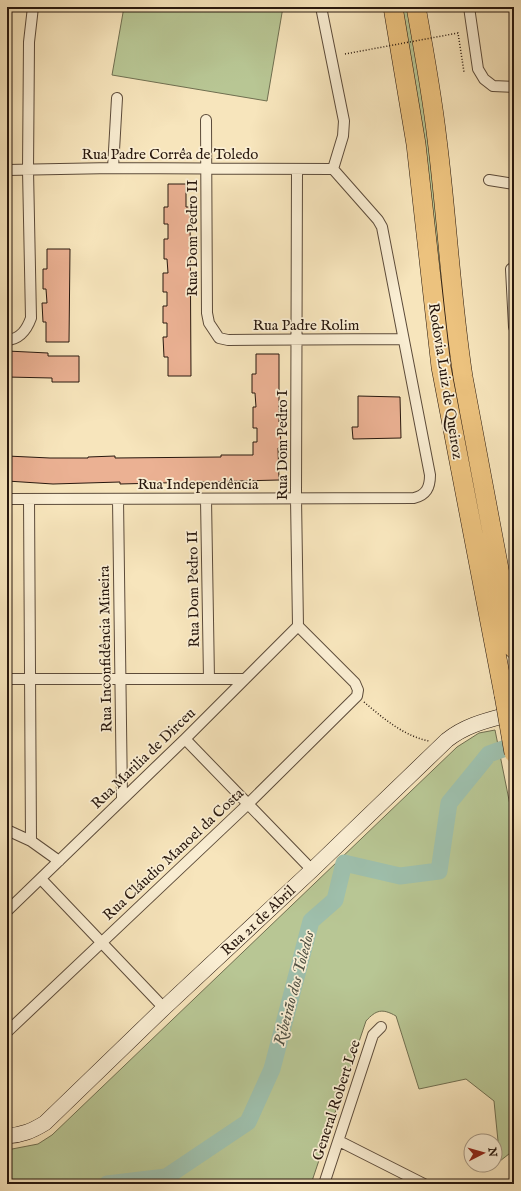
<svg xmlns="http://www.w3.org/2000/svg" width="521" height="1191" font-family="'IM FELL English',serif">
  <rect width="100%" height="100%" fill="#f7e5bc"/>
  <filter id="stains"><feTurbulence type="fractalNoise" baseFrequency=".005" numOctaves="4"/><feColorMatrix values="0 0 0 0 .2 0 0 0 0 .09 0 0 0 0 .02 0 0 0 .5 -.17"/></filter>
  <radialGradient id="worn" r=".72"><stop offset=".6" stop-color="#630" stop-opacity="0"/><stop offset="1" stop-color="#630" stop-opacity=".3"/></radialGradient>
  <!-- green -->
  <path fill="#b8c694" stroke="#706f51" d="M124,7H283L267,101L112,75Z
    M400,7H413L452,344L444,345Z
    M495,730L510,805L514,896V1150L500,1161L494,1101L466,1079L419,1089L396,1016C382,1008 376,1010 366,1021L311,1184H7V1150L38,1144L52,1135L457,747L479,733Z"/>
  <g fill="none" stroke-linecap="round" stroke-linejoin="round">
    <!-- river -->
    <path stroke="#9ebfac" stroke-width="17" d="M107,1184L166,1177L248,1122L272,1069L311,921L335,900L344,863L400,876L439,871L449,803L489,754L514,745"/>
  </g>
  <!-- building -->
  <path fill="#ebb193" stroke="#28180e" d="M168,184H186V207H190L191,376H168V357H164L163,337H167V323H163V306H167V292H163V273H168L167,259H164V239H168V224H164V207H168Z
    M47,249H70L69,342H46V322H43L42,303H47L46,289H43V269H47Z
    M7,351L48,353V356H79V382H52V378L7,377Z
    M256,354H279V422H280L281,448H278L279,480L120,484V482L53,484L7,481V456L50,458H88V457L115,456V458L221,457V455H253V442H257V428H253V407H256L255,393H252V374H256Z
    M358,396L400,397L401,438L353,439L352,427H358Z"/>
  <g fill="none" stroke-linecap="round" stroke-linejoin="round">
    <!-- street casing -->
    <g stroke="#5c4b3a" stroke-width="12">
      <path id="street" d="M321,7L344,121L343,136L333,169
        M469,7L478,69L484,79L493,86L514,87
        M206,120L207,313L209,323L219,338L228,340L403,339
        M113,168L117,98
        M7,170L113,168L333,169
        M489,180L514,184
        M514,269H511L514,327
        M7,340C21,339 27,329 31,318L28,170L29,42L33,7
        M7,499L414,498C426,495 430,488 430,475L382,227L378,220L333,169
        M29,499L31,841
        M118,499L122,798
        M206,499L209,679
        M7,679H245
        M185,739L312,870
        M7,830L31,841L59,861
        M41,879L164,1008
        M7,911L185,739L298,626
        M7,1032L247,805L357,696L358,690L355,683L298,626L296,498L297,170
        M339,1141L424,1184
        M324,1184L373,1035L381,1027"/>
    </g>
    <!-- secondary casing -->
    <g stroke="#28180e" stroke-width="16">
      <path id="secondary" d="M7,1136C22,1135 32,1131 45,1123L164,1008L312,870L447,740C467,724 489,720 514,713"/>
    </g>
    <!-- highway casing -->
    <g stroke="#28180e" stroke-width="20">
      <path id="highway" d="M393,7L416,144L441,367L504,695
        M416,7C424,51 432,95 437,139C447,218 451,298 463,377L514,649"/>
    </g>
    <!-- path -->
    <path stroke="#28180e" stroke-width="1.5" stroke-dasharray="1 2" stroke-linecap="butt" d="M364,702C384,719 404,736 429,741"/>
    <!-- street -->
    <use href="#street" stroke="#faeed3" stroke-width="10"/>
    <!-- secondary -->
    <use href="#secondary" stroke="#faeed3" stroke-width="15"/>
    <!-- highway -->
    <use href="#highway" stroke="#ecc27e" stroke-width="19"/>
    <!-- highway-bridge casing -->
    <g stroke="#28180e" stroke-width="20" stroke-linecap="butt">
      <path id="highway-bridge" d="M504,695L514,753"/>
    </g>
    <!-- path-bridge -->
    <path stroke="#28180e" stroke-width="1.5" stroke-dasharray="1 2" stroke-linecap="butt" d="M345,54L458,33L464,72"/>
    <!-- highway-bridge -->
    <use href="#highway-bridge" stroke="#ecc27e" stroke-width="19"/>
  </g>
  <g text-anchor="middle" stroke-width="3.5" stroke-linejoin="round" paint-order="stroke">
    <!-- street labels -->
    <g font-size="15" fill="#28180e" stroke="#faeed3">
      <text x="170" y="159">Rua Padre Corrêa de Toledo</text>
      <text transform="translate(192 238) rotate(-90)" y="5">Rua Dom Pedro II</text>
      <text x="306" y="330">Rua Padre Rolim</text>
      <text transform="translate(446 381) rotate(81)" y="5">Rodovia Luiz de Queiroz</text>
      <text transform="translate(282 445) rotate(-90)" y="5">Rua Dom Pedro I</text>
      <text x="198" y="489">Rua Independência</text>
      <text transform="translate(193 589) rotate(-91)" y="5">Rua Dom Pedro II</text>
      <text transform="translate(105 649) rotate(-91)" y="5">Rua Inconfidência Mineira</text>
      <text transform="translate(143 758) rotate(-44)" y="5">Rua Marilia de Dirceu</text>
      <text transform="translate(173 854) rotate(-43)" y="5">Rua Cláudio Manoel da Costa</text>
      <text transform="translate(258 920) rotate(-43)" y="5">Rua 21 de Abril</text>
      <text transform="translate(336 1100) rotate(-72)" y="5">General Robert Lee</text>
    </g>
    <!-- water labels -->
    <g font-size="16" font-style="italic" fill="#515245" stroke="#faeed3">
      <text transform="translate(293 988) rotate(-75)" y="6">Ribeirão dos Toledos</text>
    </g>
  </g>
  <!-- margin -->
  <rect width="521" height="1191" fill="none" stroke="#f7e5bc" stroke-width="24"/>
  <rect x="8" y="8" width="505" height="1175" fill="none" stroke="#28180e" stroke-width="2"/>
  <rect x="12" y="12" width="497" height="1167" fill="none" stroke="#28180e"/>
  <!-- north arrow -->
  <g transform="translate(483 1153) rotate(84)"><circle r="19" fill="#faeed3" stroke="#a69884"/>
  <path d="M0-3L7 15L0 10L-7 15Z" fill="#8f2418"/>
  <text y="-6" font-size="11" font-weight="bold" text-anchor="middle" fill="#28180e">N</text>
  </g>
  <rect width="100%" height="100%" filter="url(#stains)"/>
  <rect width="100%" height="100%" fill="url(#worn)"/>
</svg>
